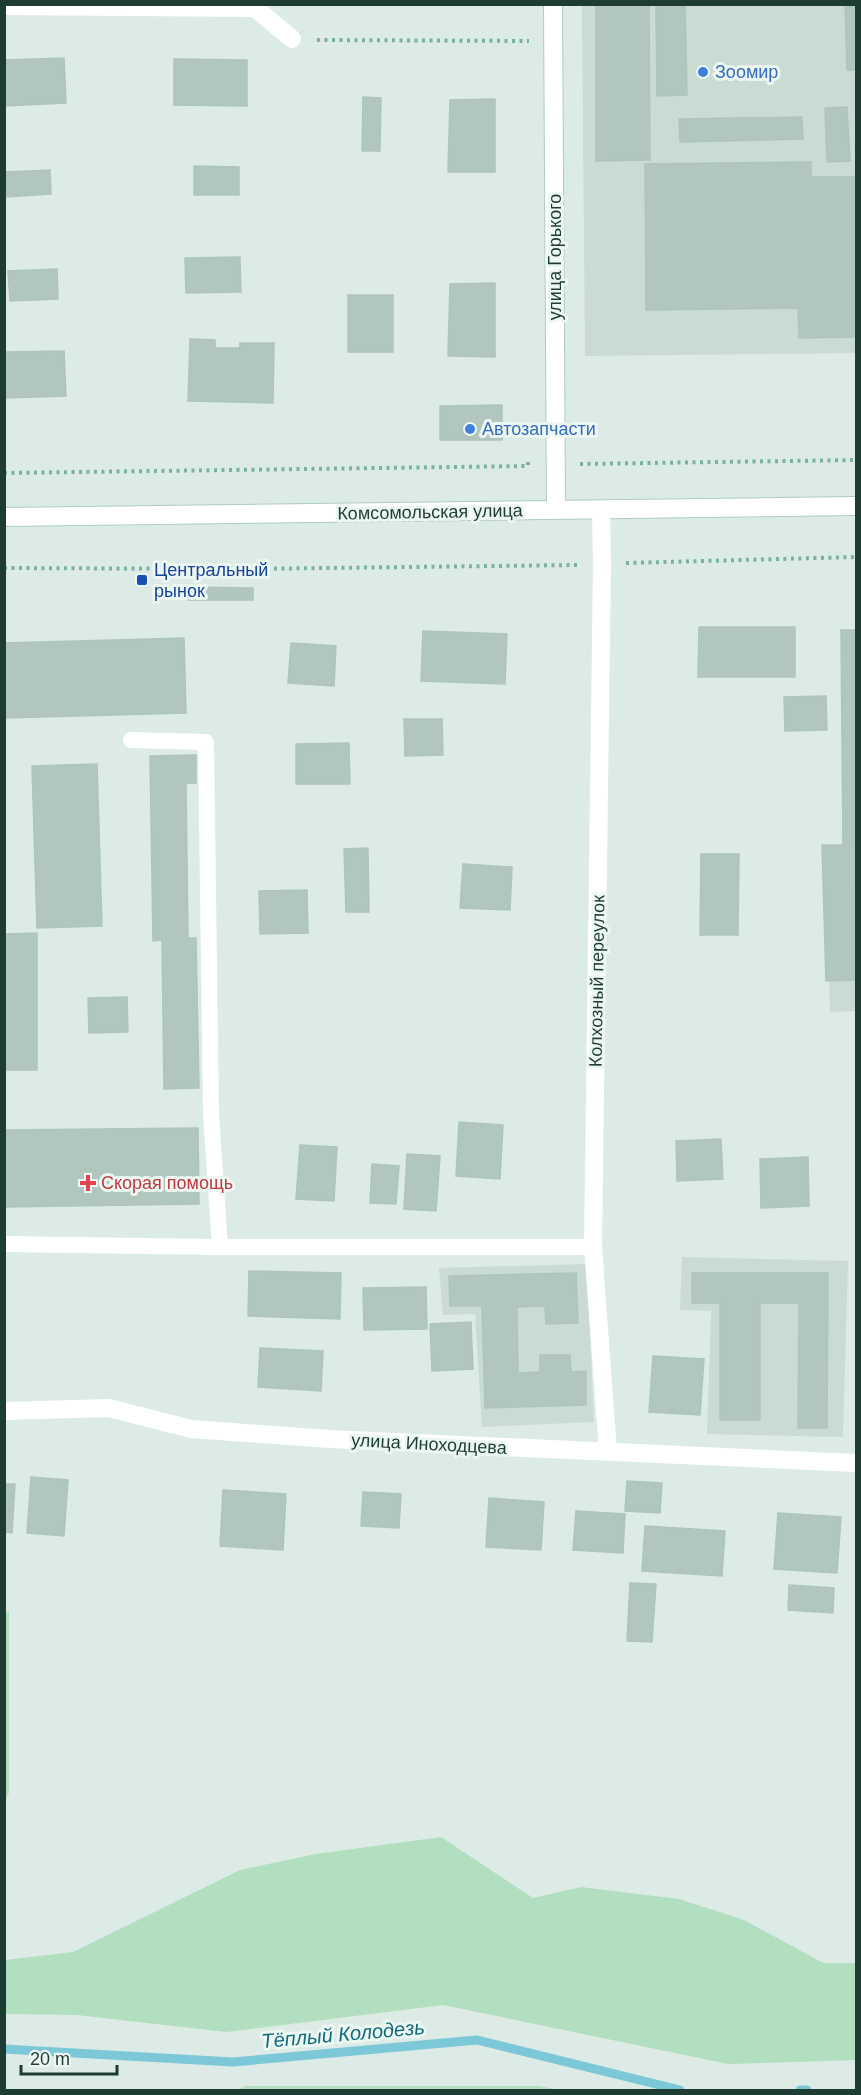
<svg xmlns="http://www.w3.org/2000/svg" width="861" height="2095" font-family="Arial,sans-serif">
  <rect width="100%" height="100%" fill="#dcebe5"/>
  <!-- built -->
  <path fill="#cadbd3" d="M582,5H856V353L585,356Z
    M826,863H856V1011L830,1012Z
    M682,1257L848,1261L843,1437L707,1434L711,1311L680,1310Z
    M587,1264L594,1422L482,1427L475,1314L443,1315L439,1268Z"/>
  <!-- green -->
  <path fill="#b2dfbf" d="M9,1611V1792L5,1803L4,1613Z
    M441,1837L533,1898L581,1887L679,1899L744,1920L823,1963H856V2060L728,2064L443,2005L226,2032L77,2015L5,2014V1960L73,1952L240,1870L316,1854Z
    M246,2086H539L560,2090H237Z"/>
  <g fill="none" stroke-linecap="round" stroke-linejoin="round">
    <!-- stream -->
    <path stroke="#7cc8d8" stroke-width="9" d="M4,2049L233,2062L477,2040L680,2090
      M800,2090H807"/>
  </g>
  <!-- building -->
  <path fill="#b1c6bd" stroke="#aec5bc" stroke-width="1.5" d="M596,4H649L650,160L596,161Z
    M656,4H685L687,95L657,96Z
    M845,4H856V70H847Z
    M64,58L66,103L4,106V60Z
    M174,59L247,60V106L174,105Z
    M363,97L381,98L380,151H362Z
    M495,99V172H448L450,100Z
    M847,107L850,161L827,162L825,108Z
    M802,117L803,139L680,142L679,119Z
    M811,162V177H856V337L799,338L798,308L646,310L645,164Z
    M194,166L239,167V195H194Z
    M50,170L51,194L7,197L6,172Z
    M240,257L241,292L186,293L185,258Z
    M57,269L58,299L10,301L8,271Z
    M495,283V357L448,356L450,284Z
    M348,295H393V352H348Z
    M190,339L215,340V348H240V343H274L273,403L188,401Z
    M64,351L66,396L4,398V352Z
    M502,405V440H440V406Z
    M188,587L253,588V600H188Z
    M699,627H795V677H698Z
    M841,630H856V845H843Z
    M423,631L507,634L505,684L421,681Z
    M184,638L186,713L4,718V643Z
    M291,643L336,646L334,686L288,683Z
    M826,696L827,730L785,731L784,697Z
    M404,719H442L443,755L405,756Z
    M349,743L350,784H296V744Z
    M196,755V783H186L188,938H196L199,1088L164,1089L162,940L153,941L150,756Z
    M97,764L102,926L37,928L32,766Z
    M822,845H855L856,980L826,981Z
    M368,848L369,912H346L344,849Z
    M701,854H739L738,935H700Z
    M463,864L512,867L510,910L460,908Z
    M307,890L308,933L260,934L259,891Z
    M37,933V1070H4V934Z
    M127,997L128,1032L89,1033L88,998Z
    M459,1122L503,1125L500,1179L456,1176Z
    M198,1128L199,1204L4,1207V1130Z
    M721,1139L723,1179L677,1181L676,1141Z
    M300,1145L337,1147L334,1201L296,1199Z
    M407,1154L440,1156L436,1211L404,1209Z
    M808,1157L809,1206L761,1208L760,1159Z
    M372,1164L399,1166L396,1204L370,1203Z
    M249,1271L341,1273L340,1319L248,1316Z
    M576,1273L578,1323L546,1324L545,1306L517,1307L518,1373L540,1372V1355H570L571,1372L586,1371V1405L485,1408L482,1306H450L449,1276Z
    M692,1273H828L827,1428H798L799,1303H760V1420H720V1303H692Z
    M426,1287L427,1329L364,1330L363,1288Z
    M471,1322L473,1369L432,1371L430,1324Z
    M260,1348L323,1351L321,1391L258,1387Z
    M653,1356L704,1359L700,1415L649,1412Z
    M31,1477L68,1480L64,1536L27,1533Z
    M627,1481L662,1483L660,1513L625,1511Z
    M4,1484H15L12,1533L4,1532Z
    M223,1490L286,1494L283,1550L220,1546Z
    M363,1492L401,1494L399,1528L361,1526Z
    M489,1498L544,1502L541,1550L486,1547Z
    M576,1511L625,1514L623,1553L573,1550Z
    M778,1513L841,1517L837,1573L774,1569Z
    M645,1526L725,1531L722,1576L642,1571Z
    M630,1583L656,1584L652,1642L627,1641Z
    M789,1585L834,1588L833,1613L788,1610Z"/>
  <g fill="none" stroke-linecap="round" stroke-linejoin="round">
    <!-- secondary casing -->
    <g stroke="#aeccc1" stroke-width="20">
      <path id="secondary" d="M553,4L556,510
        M4,517L856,506"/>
    </g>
    <!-- path -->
    <path stroke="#79b2a1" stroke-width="4" stroke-dasharray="3 4.5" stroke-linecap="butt" d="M317,40L529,41
      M580,464L856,460
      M4,473L528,466V462
      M626,563L856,557
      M4,568L243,569L577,565"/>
    <!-- lane -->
    <path stroke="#fff" stroke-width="16" d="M131,740L206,742L211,1115L220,1247H593
      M4,1244L220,1247"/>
    <!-- street -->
    <path stroke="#fff" stroke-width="18" d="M4,6L255,8L292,39
      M601,510L602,564L593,1247L608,1452
      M4,1411L109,1408L191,1429L330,1439L856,1463"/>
    <!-- secondary -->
    <use href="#secondary" stroke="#fff" stroke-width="18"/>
  </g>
  <!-- markers -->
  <g fill="#3f7fe0" stroke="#edf7f2" stroke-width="2">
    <circle cx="703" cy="72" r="6"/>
    <circle cx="470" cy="429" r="6"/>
  </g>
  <rect fill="#1a4fb4" stroke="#edf7f2" stroke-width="2" x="136" y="574" width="12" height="12" rx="3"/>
  <path fill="#e0444e" stroke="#edf7f2" stroke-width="2" d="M85 1174h6v6h6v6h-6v6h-6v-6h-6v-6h6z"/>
  <g text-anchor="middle" stroke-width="6" stroke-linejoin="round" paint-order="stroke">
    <!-- shop labels -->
    <g font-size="18" fill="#366cbe" stroke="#edf7f2" text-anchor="start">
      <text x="715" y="78">Зоомир</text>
      <text x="482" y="435">Автозапчасти</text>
    </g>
    <!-- street labels -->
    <g font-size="18" fill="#1d3c34" stroke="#edf7f2">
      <text transform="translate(555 257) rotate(-90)" y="6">улица Горького</text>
      <text transform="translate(430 512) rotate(-1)" y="6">Комсомольская улица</text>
      <text transform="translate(597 981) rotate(-89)" y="6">Колхозный переулок</text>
      <text transform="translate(429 1444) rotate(3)" y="6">улица Иноходцева</text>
    </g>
    <!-- transit labels -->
    <g font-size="18" fill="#164399" stroke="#edf7f2" text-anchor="start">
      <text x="154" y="576">Центральный<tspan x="154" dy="21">рынок</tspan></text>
    </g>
    <!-- health labels -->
    <g font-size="18" fill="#be3a42" stroke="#edf7f2" text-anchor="start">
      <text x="101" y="1189">Скорая помощь</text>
    </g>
    <!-- water labels -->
    <g font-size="20" font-style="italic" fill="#116a7e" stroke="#edf7f2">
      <text transform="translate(343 2034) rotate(-5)" y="7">Тёплый Колодезь</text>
    </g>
  </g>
  <!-- border -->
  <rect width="861" height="2095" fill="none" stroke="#1d3c34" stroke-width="12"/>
  <!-- scale -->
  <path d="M21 2065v9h96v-9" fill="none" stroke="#1d3c34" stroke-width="3"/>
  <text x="30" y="2065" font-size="18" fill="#1d3c34" stroke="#edf7f2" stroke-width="4.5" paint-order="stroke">20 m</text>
</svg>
